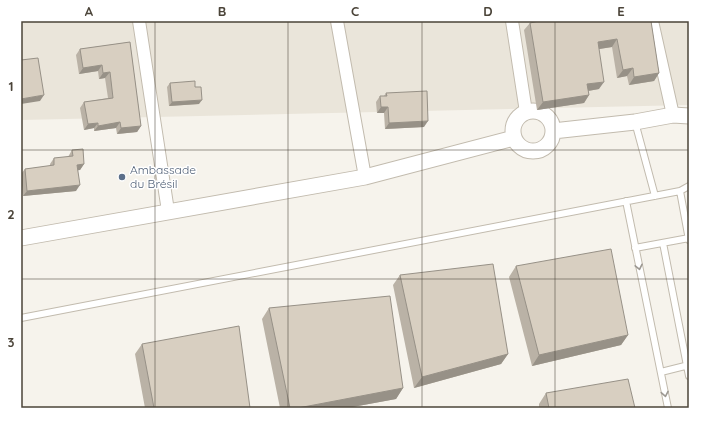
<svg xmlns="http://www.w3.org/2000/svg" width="710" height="429" font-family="Quicksand,sans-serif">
  <rect width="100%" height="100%" fill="#f6f3ec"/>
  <!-- residential -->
  <path fill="#eae5da" d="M21,21H689V105L21,120Z"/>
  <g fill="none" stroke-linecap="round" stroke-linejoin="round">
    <!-- service casing -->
    <g stroke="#c2bbae" stroke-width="8">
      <path id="service" d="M635,122L655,196
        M680,191L689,240
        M626,201L668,408
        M663,243L689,376
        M635,248L689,238
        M21,318L680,191L689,186
        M661,372L689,365"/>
    </g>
    <!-- minor casing -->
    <g stroke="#c2bbae" stroke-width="14">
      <path id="minor" d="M139,21L168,211
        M337,21L365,177
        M512,21L526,112
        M652,21L673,115"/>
    </g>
    <!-- tertiary casing -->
    <g stroke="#c2bbae" stroke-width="17">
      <path id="tertiary" d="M513 131a20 20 0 1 1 40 0a20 20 0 1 1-40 0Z
        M553,131L635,122L673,115L689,116
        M21,238L365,177L514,138"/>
    </g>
    <!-- service -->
    <use href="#service" stroke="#fff" stroke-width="6"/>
    <!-- minor -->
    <use href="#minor" stroke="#fff" stroke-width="12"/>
    <!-- tertiary -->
    <use href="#tertiary" stroke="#fff" stroke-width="15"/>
  </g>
  <!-- wall -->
  <path fill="#bab2a6" d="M651,21L659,73L654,81L629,85L627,76L617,78L612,47L599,49V89L588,91L589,95L584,103L537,110L524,30L530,23Z
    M130,42L141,126L137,132L117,134L116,128L94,131V128L84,130L80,108L84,102L108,98L105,78L99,79L98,71L79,74L76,55L80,49Z
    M170,83L195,87L199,104L169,106L167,87Z
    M386,93L424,127L385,129L384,113H377L376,102L380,96H384Z
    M72,150L84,164L80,170H78L76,191L23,196L21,174L25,169L50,166V164L54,158L68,157Z
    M516,266L628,335L621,345L532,366L509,277Z
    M400,275L508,354L501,364L414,388L393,285Z
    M269,308L403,388L396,399L347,408H280L262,319Z
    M142,344L250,408H145L135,354Z
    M546,393L635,408H539V404Z"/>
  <!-- shaded-wall -->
  <path fill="#979187" d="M617,39L612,47L593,50L598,42Z
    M102,65L98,71L79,74L83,68Z
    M633,68L627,76L617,78L623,70Z
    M110,72L105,78L99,79L103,73Z
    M659,73L654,81L629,85L634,77Z
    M604,82L599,89L582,92L587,84Z
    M44,95L40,101L21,104V99Z
    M589,95L584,103L537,110L543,102Z
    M202,100L199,104L169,106L172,102Z
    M381,107H388L384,113H377Z
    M428,121L424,127L385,129L389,123Z
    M120,122L116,128L94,131L98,126Z
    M98,123L94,128L84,130L88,124Z
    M141,126L137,132L117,134L121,128Z
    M84,164L80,170L73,171L77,165Z
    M80,185L76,191L23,196L27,191Z
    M628,335L621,345L532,366L539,355Z
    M508,354L501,364L414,388L422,377Z
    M403,388L396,399L347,408H298Z"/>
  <!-- building -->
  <path fill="#d8cfc1" stroke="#979187" d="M539,21H651L659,73L634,77L633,68L623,70L617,39L598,42L604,82L587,84L589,95L543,102L530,23Z
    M130,42L141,126L121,128L120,122L98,126V123L88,124L84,102L113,98L110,72L103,73L102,65L83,68L80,49Z
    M38,58L44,95L21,99V60Z
    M195,81V87H201L202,100L172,102L170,83Z
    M427,91L428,121L389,123L388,107H381L380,96H387L386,93Z
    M83,149L84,164L77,165L80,185L27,191L25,169L54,165V158L73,156L72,150Z
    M611,249L628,335L539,355L516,266Z
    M493,264L508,354L422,377L400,275Z
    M390,296L403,388L298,408H290L269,308Z
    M239,326L250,408H154L142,344Z
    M628,379L635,408H549L546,393Z"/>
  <!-- one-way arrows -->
  <defs><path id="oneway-chevron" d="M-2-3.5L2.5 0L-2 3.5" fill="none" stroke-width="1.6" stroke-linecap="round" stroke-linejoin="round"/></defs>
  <g stroke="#9c9892">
    <use href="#oneway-chevron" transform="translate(639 267) rotate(78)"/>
    <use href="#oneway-chevron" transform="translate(665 394) rotate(79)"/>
  </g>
  <!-- grid -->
  <path fill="none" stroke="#4b4439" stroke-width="1" stroke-opacity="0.55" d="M155,21V408M288,21V408M422,21V408M555,21V408M21,150H689M21,279H689"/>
  <!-- markers -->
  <circle fill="#5c6f8a" stroke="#fff" stroke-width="1.5" cx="122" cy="177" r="4"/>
  <g text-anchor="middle" stroke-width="3" stroke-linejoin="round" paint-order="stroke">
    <!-- service labels -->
    <g font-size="12" fill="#4e5e75" stroke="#fff" text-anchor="start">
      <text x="130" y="174">Ambassade<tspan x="130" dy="14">du Brésil</tspan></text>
    </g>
  </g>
  <!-- border -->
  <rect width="710" height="429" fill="none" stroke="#ffffff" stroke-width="44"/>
  <rect x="22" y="22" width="666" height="385" fill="none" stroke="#4b4439" stroke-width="1.5"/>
  <g font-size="13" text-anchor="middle" font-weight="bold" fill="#4b4439">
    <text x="89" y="16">A</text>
    <text x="222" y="16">B</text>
    <text x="355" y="16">C</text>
    <text x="488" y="16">D</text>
    <text x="621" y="16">E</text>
    <text x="11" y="91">1</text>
    <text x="11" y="219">2</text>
    <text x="11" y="347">3</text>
  </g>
</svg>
